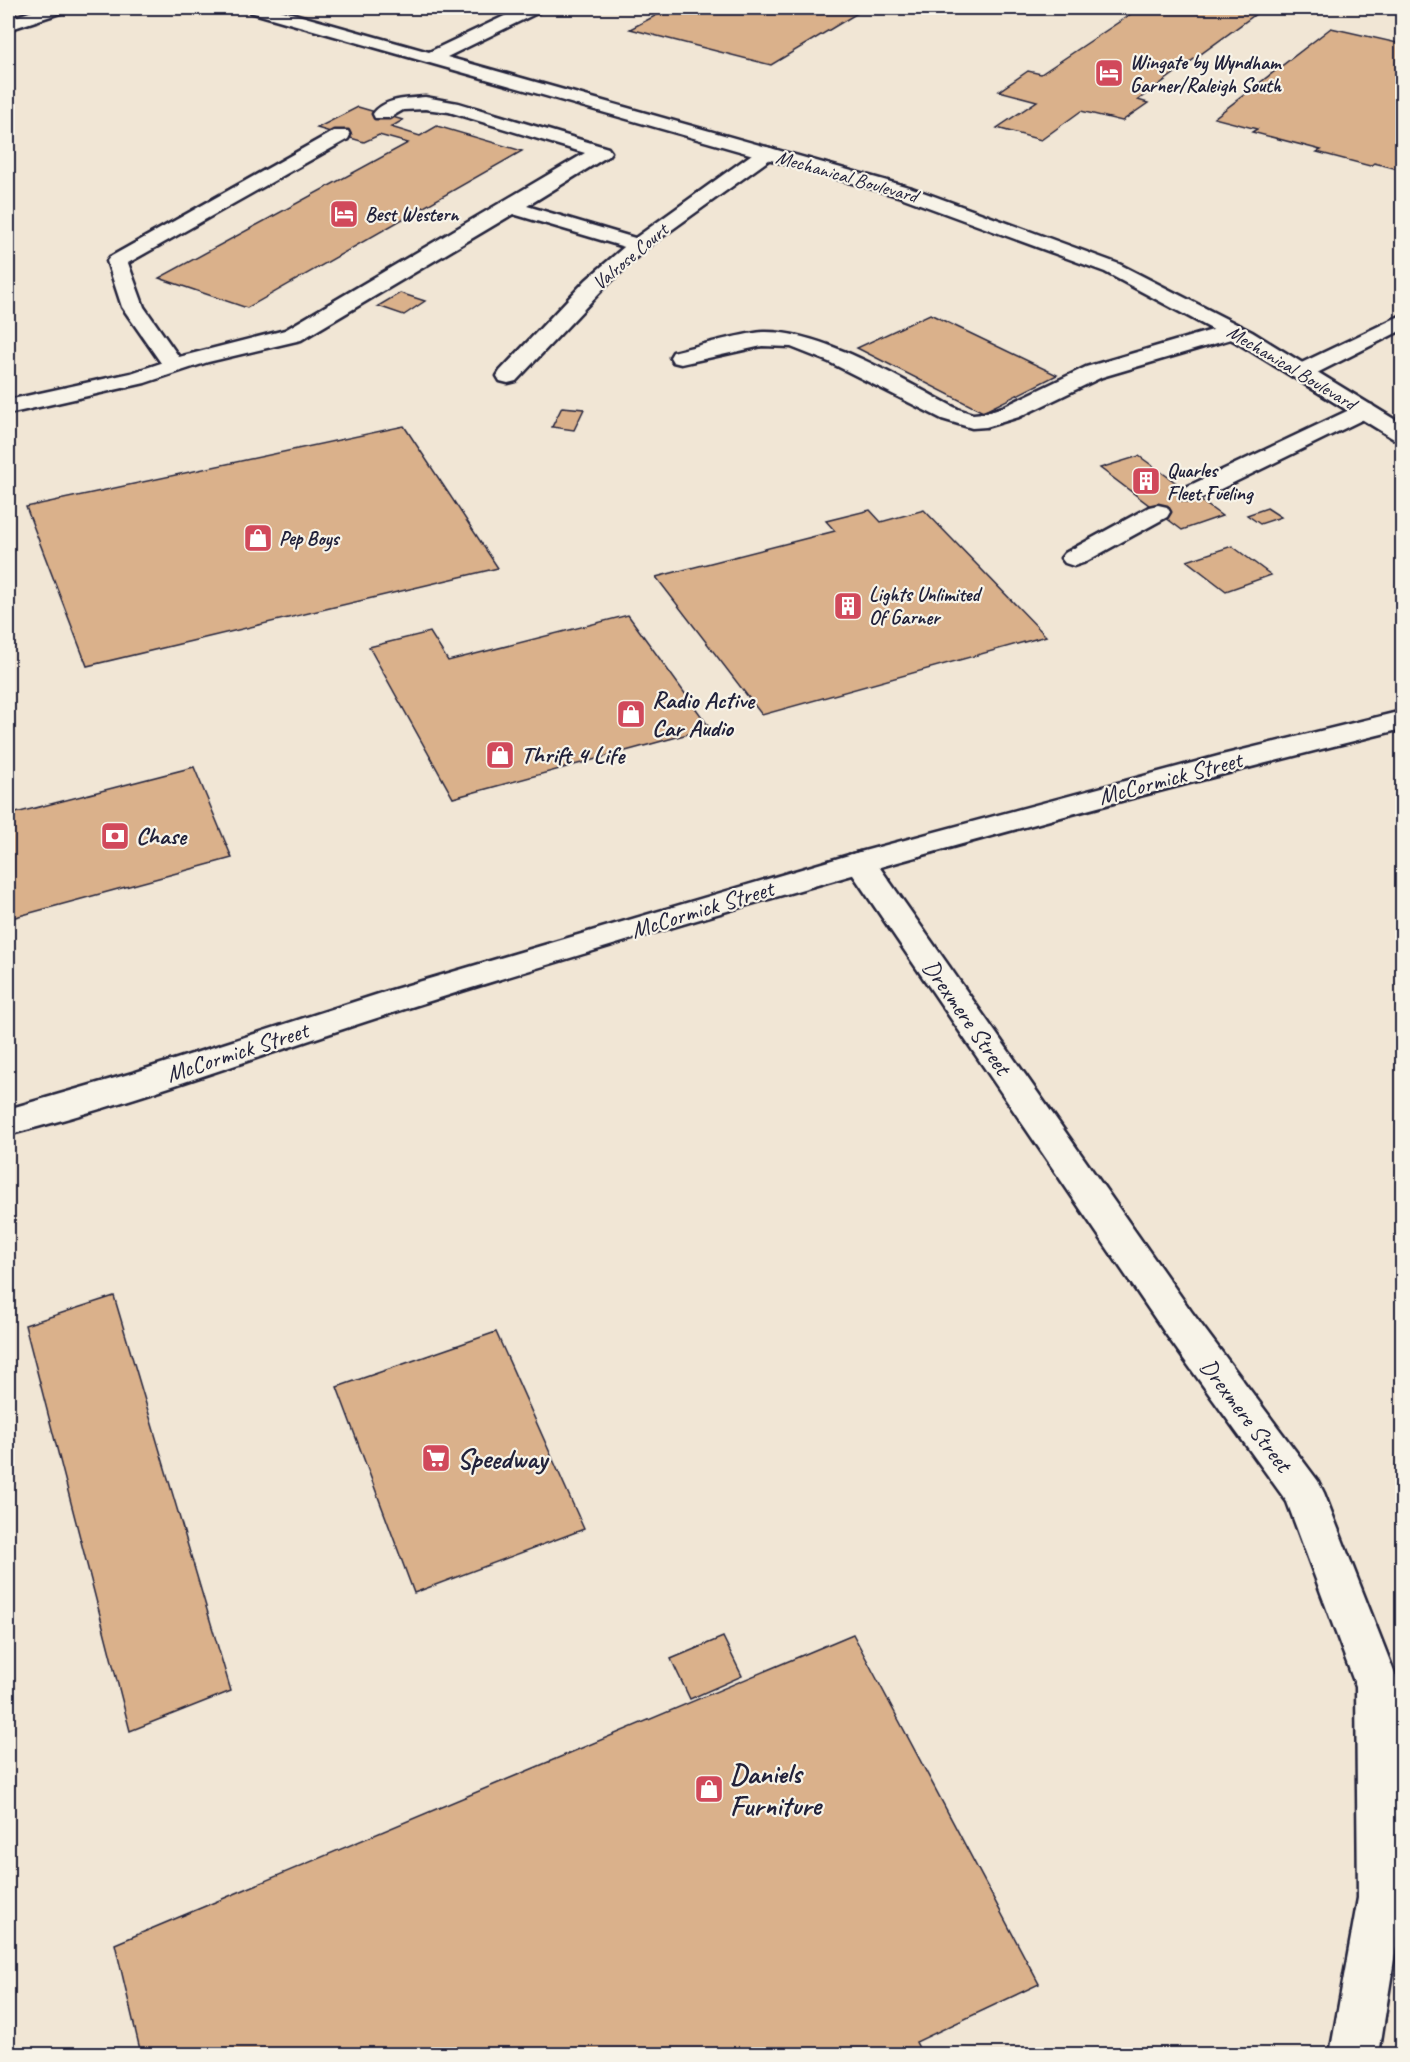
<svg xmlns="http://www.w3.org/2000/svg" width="1410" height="2062" font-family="Caveat,sans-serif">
  <rect width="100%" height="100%" fill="#f1e6d5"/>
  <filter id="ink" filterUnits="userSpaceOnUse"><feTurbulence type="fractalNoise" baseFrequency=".0167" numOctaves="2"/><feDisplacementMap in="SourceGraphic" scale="12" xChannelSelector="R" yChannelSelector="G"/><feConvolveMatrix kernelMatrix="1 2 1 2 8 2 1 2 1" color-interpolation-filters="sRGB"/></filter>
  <g filter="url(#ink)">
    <!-- building -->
    <path fill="#dab18b" stroke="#22223b" stroke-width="1.5" d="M670,8H866L771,65L630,29Z
      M1140,8H1235L1257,13L1138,100L1148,103L1122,121L1081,111L1041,140L997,128L1037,101L999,91L1028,71L1041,74Z
      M1331,28L1402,44V170L1374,163L1370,166L1317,152L1321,150L1252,132L1257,129L1214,118Z
      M358,107L403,120L391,127L420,136L437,126L522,151L247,308L159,278L408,143L379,135L364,142L317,128Z
      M400,293L425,301L404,315L378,306Z
      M930,314L1057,375L983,412L857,348Z
      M562,407L584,409L574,430L552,427Z
      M404,426L498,568L87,666L26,507Z
      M1139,456L1222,516L1182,530L1100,468Z
      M1267,508L1281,517L1260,524L1247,515Z
      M870,510L881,522L924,510L1046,636L762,715L656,577L835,531L826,521Z
      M1232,546L1271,575L1226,591L1187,561Z
      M628,615L710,728L453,798L369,647L430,632L448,661Z
      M194,767L232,858L8,919V815Z
      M114,1296L231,1691L130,1731L25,1325Z
      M496,1332L584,1529L414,1593L337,1387Z
      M853,1634L1039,1984L916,2042L922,2054H141L115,1944Z
      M723,1637L742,1676L690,1699L671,1659Z"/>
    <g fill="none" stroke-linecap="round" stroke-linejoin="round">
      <!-- lane casing -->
      <g stroke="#22223b" stroke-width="5">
        <path id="lane" d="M42,8H65L63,12L8,30V19Z
          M425,97L458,103L608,148L611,152L608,156L527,206L645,241L648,245L645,249L638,251L513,214L301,340L208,362L145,383L8,414V400L131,373L161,363L122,307L107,261L110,257L334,131H348L350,135L348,139L128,263L144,307L179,357L285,330L585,153L449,112L425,109L403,110L389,118H375L373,114C384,98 407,99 425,97Z
          M1233,324L1241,326L1244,331L1241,336L1102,377L1019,417L986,427L972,428L942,419L829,362L791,347L762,346L681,364L673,362L670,357L673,352C698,346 739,334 763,332C823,330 905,382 958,409L973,414L984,413L1003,407L1086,367Z
          M1364,403L1372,405L1376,410L1372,415L1200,499L1191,501L1182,499L1179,494L1182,489Z
          M1158,505L1167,507L1170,512L1167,517L1083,563L1074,566L1065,563L1061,558L1065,553L1149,507Z"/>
      </g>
      <!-- street casing -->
      <g stroke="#22223b" stroke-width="5">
        <path id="street" d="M766,147L773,149L776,153L773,157L645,249L602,290L516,381L508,383L500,381L497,376L500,371L586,280L631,241L759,149Z
          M1402,315V330L1309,377L1301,379L1293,377L1290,372L1293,367Z
          M860,852L871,855L1191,1311L1318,1481L1324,1493L1400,1687L1402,1909L1379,2054H1330L1358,1898L1356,1687L1287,1502L1165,1333L849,869L845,862L849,855Z"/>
      </g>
      <!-- secondary casing -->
      <g stroke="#22223b" stroke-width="5">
        <path id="secondary" d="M248,8H273L429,52L521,8H541L539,12L447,57L912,188L1119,264L1252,332L1402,424V441L1394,439L1236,342L1105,272L898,196L250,12Z
          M1402,711V729C1069,811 739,904 411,1007C277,1049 144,1100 8,1135V1109L136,1072L388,991L849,855L1222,755Z"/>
      </g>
      <!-- lane -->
      <use href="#lane" fill="#f7f3e8" fill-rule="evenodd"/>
      <!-- street -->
      <use href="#street" fill="#f7f3e8" fill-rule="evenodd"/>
      <!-- secondary -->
      <use href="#secondary" fill="#f7f3e8" fill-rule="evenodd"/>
    </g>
  </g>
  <!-- icons -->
  <defs>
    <g id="hotel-square" transform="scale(1.5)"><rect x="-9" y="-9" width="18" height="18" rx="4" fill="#d1495b" stroke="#f7f3e8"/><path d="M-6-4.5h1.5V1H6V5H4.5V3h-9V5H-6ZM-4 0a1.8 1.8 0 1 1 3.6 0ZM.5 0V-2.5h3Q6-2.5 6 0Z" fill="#fff"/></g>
    <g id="building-square" transform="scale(1.5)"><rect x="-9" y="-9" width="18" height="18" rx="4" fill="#d1495b" stroke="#f7f3e8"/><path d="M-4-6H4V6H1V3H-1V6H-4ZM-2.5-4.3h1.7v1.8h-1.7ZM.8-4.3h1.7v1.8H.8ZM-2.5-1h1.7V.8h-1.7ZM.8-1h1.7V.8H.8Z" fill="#fff"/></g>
    <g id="shop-square" transform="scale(1.5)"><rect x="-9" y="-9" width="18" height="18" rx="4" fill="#d1495b" stroke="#f7f3e8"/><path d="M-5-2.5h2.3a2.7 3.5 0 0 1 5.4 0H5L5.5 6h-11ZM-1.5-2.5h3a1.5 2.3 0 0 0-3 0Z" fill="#fff"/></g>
    <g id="bank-square" transform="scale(1.5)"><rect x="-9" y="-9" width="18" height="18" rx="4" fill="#d1495b" stroke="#f7f3e8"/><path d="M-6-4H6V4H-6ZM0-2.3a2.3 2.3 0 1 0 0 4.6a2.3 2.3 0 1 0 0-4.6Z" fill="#fff"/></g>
    <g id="supermarket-square" transform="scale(1.5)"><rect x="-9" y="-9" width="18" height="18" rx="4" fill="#d1495b" stroke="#f7f3e8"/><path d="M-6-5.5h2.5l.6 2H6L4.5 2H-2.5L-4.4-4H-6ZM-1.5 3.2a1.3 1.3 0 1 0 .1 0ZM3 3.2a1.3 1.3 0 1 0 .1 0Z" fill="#fff"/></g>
  </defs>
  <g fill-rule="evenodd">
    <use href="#hotel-square" x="1109" y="73"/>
    <use href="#hotel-square" x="344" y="214"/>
    <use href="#building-square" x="1146" y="481"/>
    <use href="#shop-square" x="258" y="538"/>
    <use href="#building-square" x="848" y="606"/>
    <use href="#shop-square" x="631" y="714"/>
    <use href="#shop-square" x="500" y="755"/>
    <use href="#bank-square" x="115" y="836"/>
    <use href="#supermarket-square" x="436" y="1458"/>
    <use href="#shop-square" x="709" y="1789"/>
  </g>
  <g text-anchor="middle" stroke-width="4.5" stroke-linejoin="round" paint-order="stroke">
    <!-- far-poi labels -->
    <g font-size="20" font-weight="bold" fill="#22223b" stroke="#f7f3e8" text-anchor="start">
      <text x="1130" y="69">Wingate by Wyndham<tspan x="1130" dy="23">Garner/Raleigh South</tspan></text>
      <text x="365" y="221">Best Western</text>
      <text x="1167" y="477">Quarles<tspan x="1167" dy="23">Fleet Fueling</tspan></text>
      <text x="279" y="545">Pep Boys</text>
      <text x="869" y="601">Lights Unlimited<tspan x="869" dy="23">Of Garner</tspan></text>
    </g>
    <!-- far-street labels -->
    <g font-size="20" fill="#22223b" stroke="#f7f3e8">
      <text transform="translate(847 176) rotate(16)" y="7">Mechanical Boulevard</text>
      <text transform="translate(630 256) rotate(-40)" y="7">Valrose Court</text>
      <text transform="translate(1292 367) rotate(31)" y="7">Mechanical Boulevard</text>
    </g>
    <!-- poi labels -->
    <g font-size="24" font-weight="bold" fill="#22223b" stroke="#f7f3e8" text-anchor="start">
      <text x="652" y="708">Radio Active<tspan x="652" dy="28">Car Audio</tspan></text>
      <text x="521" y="763">Thrift 4 Life</text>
      <text x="136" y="844">Chase</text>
    </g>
    <!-- street labels -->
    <g font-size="24" fill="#22223b" stroke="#f7f3e8">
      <text transform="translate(1170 778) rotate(-15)" y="8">McCormick Street</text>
      <text transform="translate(702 909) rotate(-17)" y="8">McCormick Street</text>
      <text transform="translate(967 1017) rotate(55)" y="8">Drexmere Street</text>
      <text transform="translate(237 1052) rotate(-18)" y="8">McCormick Street</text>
      <text transform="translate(1246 1415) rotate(53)" y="8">Drexmere Street</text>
    </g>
    <!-- near-poi labels -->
    <g font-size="28" font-weight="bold" fill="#22223b" stroke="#f7f3e8" text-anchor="start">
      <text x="457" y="1468">Speedway</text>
      <text x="730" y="1783">Daniels<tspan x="730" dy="32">Furniture</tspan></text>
    </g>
  </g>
  <!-- margin -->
  <rect width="1410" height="2062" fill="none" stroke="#f7f3e8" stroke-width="30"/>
  <rect x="15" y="15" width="1380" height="2032" fill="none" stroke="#22223b" stroke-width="2" filter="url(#ink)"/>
</svg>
